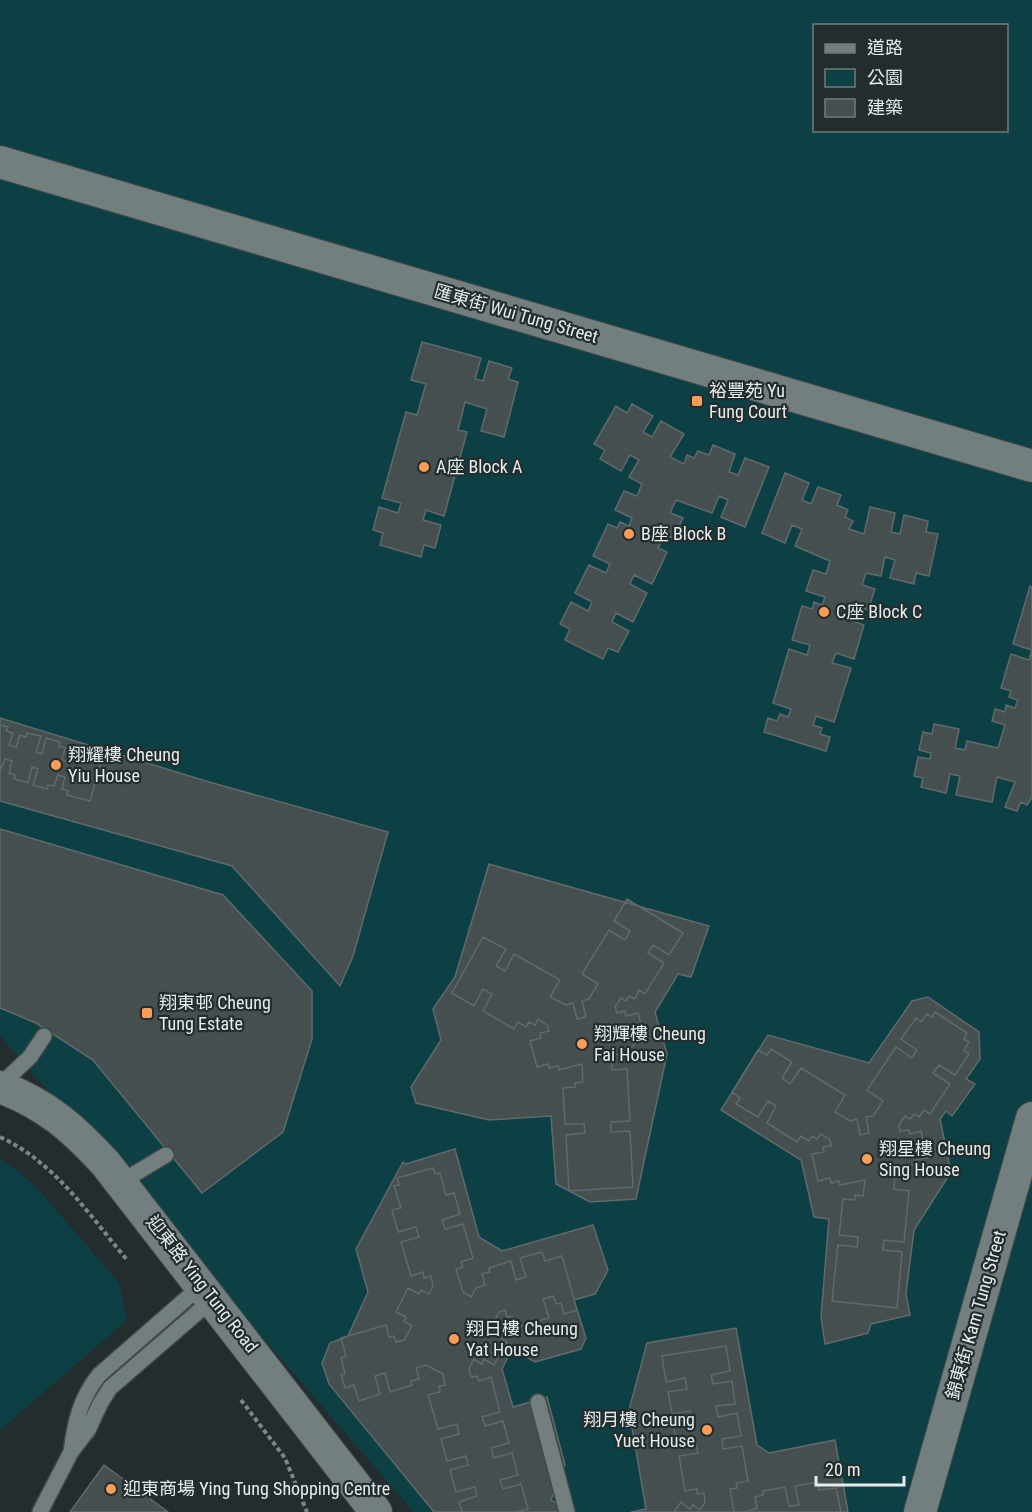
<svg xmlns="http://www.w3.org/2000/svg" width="1032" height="1512" font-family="'Roboto Condensed','Noto Sans TC',sans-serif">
  <rect width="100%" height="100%" fill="#242d2e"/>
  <!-- green -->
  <path fill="#0d4045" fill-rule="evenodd" d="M0,0H1032V1512H414L0,1036ZM814,26H1006V130H814Z
    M0,1159L28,1179L44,1196L119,1283L127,1320L0,1430Z"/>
  <!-- building -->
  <path fill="#454f50" stroke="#606a6b" stroke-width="1.5" d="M422,342L481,358L475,379L483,381L489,361L512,368L508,379L518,382L504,437L481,431L487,409L465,402L458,430L467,432L444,516L426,510L423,520L441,525L435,548L424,545L421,557L380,545L383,533L373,530L379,507L398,513L401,503L382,498L406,412L417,415L426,384L411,380Z
    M632,404L653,416L643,432L652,437L661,421L684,434L670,457L684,464L687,455L694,458L698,451L709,455L713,445L735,454L729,472L738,475L745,458L769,467L745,527L721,517L728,500L719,496L712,513L676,500L670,513L683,518L673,538L656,530L652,538L661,542L658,548L667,552L652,584L634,575L630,584L647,593L633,622L616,613L612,622L629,631L618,652L608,648L603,659L565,640L570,629L560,624L571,602L588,611L592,602L575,593L589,565L606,573L610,564L593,556L608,524L617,528L620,522L629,526L632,518L615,510L624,491L637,496L642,484L629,477L639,460L630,455L621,471L600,459L605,450L594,444L616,406L627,413Z
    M785,473L809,483L802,500L811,504L818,487L841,495L837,505L848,510L845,517L853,521L849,529L864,534L870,507L895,513L891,532L900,534L904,515L928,521L926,532L938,534L929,576L916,573L914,584L890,578L895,560L885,557L881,576L866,573L862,585L875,589L868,610L850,604L848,613L856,616L855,622L864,625L854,659L836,653L832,663L851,668L834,722L816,716L813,725L822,728L820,734L830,737L826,751L764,732L768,718L777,721L780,714L788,717L791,709L773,703L789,649L807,655L810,645L792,640L802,606L812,609L814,602L822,605L825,597L806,591L813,570L826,574L830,561L795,546L802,529L792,525L785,543L762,533Z
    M1030,586L1032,587V797L1027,805L1021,802L1017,811L1005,807L1015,782L997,777L992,802L956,795L960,776L950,774L946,793L921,787L923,778L914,776L918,757L930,759L931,753L919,750L923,732L932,734L934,724L959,729L955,748L965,750L967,741L998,748L1005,725L992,721L995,709L1005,712L1006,705L1015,708L1018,700L1009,697L1011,691L1001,688L1011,654L1029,660L1032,650L1013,644Z
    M0,718L209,782L388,832L353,956L340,986L232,866L0,801Z
    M0,725L8,727L6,731L13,733L9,745L16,747L20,735L26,737L27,733L41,736L36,752L42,754L46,738L60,742L59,746L65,748L62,760L69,762L72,750L79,752L80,748L103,755L90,801L67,795L68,791L62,789L65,777L58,775L54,786L48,785L47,789L33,785L38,769L32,767L28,783L14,779L15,775L9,773L12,761L5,759L0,771Z
    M0,829L223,895L312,991V1039L283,1132L202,1193L93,1060L36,1023L0,1008Z
    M489,864L709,926L691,977L678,974L655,1012L667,1054L636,1199L590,1202L556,1184L551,1116L489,1120L416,1103L411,1087L441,1040L433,1009L455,977Z
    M627,899L683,933L669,955L653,945L648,953L664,963L645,994L639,990L635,999L629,996L626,1001L621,998L615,1007L617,1013L625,1011L626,1016L638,1013L645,1039L633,1042L634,1046L626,1048L627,1052L611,1056L612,1070L627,1069L630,1121L611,1122V1132L630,1131L633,1187L569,1191L566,1135L585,1133L584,1124H565L563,1088L575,1087V1083L583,1082L582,1064L559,1070L558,1066L549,1068L548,1064L537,1067L530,1041L541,1038L540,1033L549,1031L547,1025L538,1019L535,1025L529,1022L526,1027L518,1022L514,1029L483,1011L492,994L483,989L474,1006L452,993L483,937L506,949L496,966L505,971L514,954L560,980L550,997L566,1005L573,1003L577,1019L586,1017L582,1001L589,999L598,984L582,974L609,930L625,940L630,931L614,921Z
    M928,997L979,1032L980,1059L966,1079L975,1084L952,1116L946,1111L940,1119L951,1172L914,1230L906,1294L910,1315L871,1324L868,1333L825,1344L821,1317L829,1219L814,1217L801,1160L721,1110L768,1035L869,1063L912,1001Z
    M935,1012L967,1033L964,1039L969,1042L964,1050L969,1054L955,1075L939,1065L933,1073L950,1084L930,1114L924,1110L919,1117L914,1114L910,1119L905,1116L899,1125L900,1131L909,1130L910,1134L921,1131L927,1158L915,1160L916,1164L908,1166L909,1171L895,1174L894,1189L909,1191L904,1242L884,1240L883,1250L902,1252L897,1308L832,1301L838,1245L857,1247L858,1237L839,1235L843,1199L855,1200V1195L863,1196L865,1180L840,1185L839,1181L831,1183L830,1178L818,1181L812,1154L824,1152L823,1147L831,1146L830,1140L821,1134L817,1139L812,1136L809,1141L801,1136L797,1142L767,1123L776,1106L768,1101L758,1117L736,1104L740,1098L732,1092L758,1050L767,1055L771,1049L792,1062L782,1078L790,1084L801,1068L845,1095L835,1112L850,1121L857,1119L860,1135L869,1133L866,1117L873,1116L883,1101L867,1090L896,1047L912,1058L917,1050L901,1039L916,1018L921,1022L927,1014L932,1017Z
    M455,1149L479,1237L502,1251L593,1225L608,1270L595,1294L574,1300L586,1338L581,1349L535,1362L512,1349L502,1369L513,1407L547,1397L565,1465L551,1500L572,1512H434L329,1384L322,1363L330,1343L348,1336L368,1292L356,1249L403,1162L406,1164Z
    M433,1168L435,1174L440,1173L446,1195L454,1193L460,1214L442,1220L445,1229L463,1224L473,1258L461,1262L463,1267L456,1269L463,1292L471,1297L476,1288L485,1285L482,1274L490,1272L489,1268L511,1261L516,1280L526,1277L520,1258L542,1252L545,1261L562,1256L577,1310L564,1314L561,1303L556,1304L553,1296L543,1299L549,1318L516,1327L512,1316L507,1317L505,1310L499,1312L491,1328L499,1332L497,1336L507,1342L494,1365L484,1359L482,1364L474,1359L469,1369L471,1377L477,1376L479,1381L491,1377L500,1412L482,1417L485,1426L503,1421L509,1443L491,1448L494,1458L512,1453L518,1475L500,1480L503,1489L521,1484L528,1509L516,1512H462L459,1502L477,1496L475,1487L456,1492L450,1470L468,1465L466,1456L447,1461L441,1439L459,1434L457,1424L438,1429L428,1395L440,1392L439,1386L445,1385L443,1374L426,1365L416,1368L419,1379L411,1381L412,1385L390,1392L385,1373L375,1376L380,1394L359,1401L354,1385L345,1388L341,1375L345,1374L341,1358L346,1356L341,1338L386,1325L389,1337L394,1336L396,1342L404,1340L412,1326L404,1321L406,1317L396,1312L408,1288L419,1294L421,1290L429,1294L433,1286L431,1276L424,1278L423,1272L411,1276L401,1242L419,1237L416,1227L398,1232L392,1210L401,1208L394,1186L399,1185L397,1178Z
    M736,1328L757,1445L769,1453L835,1440L848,1512H631L646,1509L629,1410L647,1343Z
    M726,1346L730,1371L711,1375L713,1384L732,1381L735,1404L716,1406L718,1417L737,1413L741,1436L722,1439L723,1449L742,1446L748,1481L736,1483L737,1488L730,1489L734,1512H674L681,1502L690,1509L693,1505L700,1510L705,1503L704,1493L697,1494V1489L685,1491L679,1456L698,1453L696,1443L677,1446L673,1424L692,1421L690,1411L672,1414L668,1392L687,1389L685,1378L666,1382L662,1356Z
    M104,1465L168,1512H70Z
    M818,1482L819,1490L836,1488L841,1512H746L757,1508L755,1497L763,1495V1491L785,1487L789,1506L799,1505L795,1486Z"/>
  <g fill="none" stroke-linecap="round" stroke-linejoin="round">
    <!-- lane casing -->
    <g stroke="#414949" stroke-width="18">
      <path id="lane" d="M0,1085L30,1057L44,1036
        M121,1182L166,1155
        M538,1402L567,1512
        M71,1452C75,1422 80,1399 99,1375L202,1285
        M40,1512L71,1452L88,1430L100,1404L110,1388L213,1299"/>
    </g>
    <!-- street casing -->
    <g stroke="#414949" stroke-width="34">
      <path id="street" d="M0,162L1032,466
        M0,1087C46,1104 73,1128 106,1164L376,1512
        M920,1512L1032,1118"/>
    </g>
    <!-- path -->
    <path stroke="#7e8586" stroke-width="4" stroke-dasharray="4.5 3" stroke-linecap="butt" d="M0,1137C56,1163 89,1215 128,1261
      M241,1400L285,1458L307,1512"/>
    <!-- lane -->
    <use href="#lane" stroke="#737e7f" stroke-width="15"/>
    <!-- street -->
    <use href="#street" stroke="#737e7f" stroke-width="32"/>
  </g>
  <!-- markers -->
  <g fill="#fd9c56" stroke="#242d2e" stroke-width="2">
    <rect x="691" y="395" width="12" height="12" rx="3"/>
    <circle cx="424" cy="467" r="6"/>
    <circle cx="629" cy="534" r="6"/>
    <circle cx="824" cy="612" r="6"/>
    <circle cx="56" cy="765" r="6"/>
    <rect x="141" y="1007" width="12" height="12" rx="3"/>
    <circle cx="582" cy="1044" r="6"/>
    <circle cx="867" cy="1159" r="6"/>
    <circle cx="454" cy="1339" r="6"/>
    <circle cx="707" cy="1430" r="6"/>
    <circle cx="111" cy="1489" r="6"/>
  </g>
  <g text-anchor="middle" stroke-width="4.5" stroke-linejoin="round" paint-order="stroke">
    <!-- street labels -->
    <g font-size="18" fill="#e6ecec" stroke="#242d2e">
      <text transform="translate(516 314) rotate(16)" y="6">匯東街 Wui Tung Street</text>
      <text transform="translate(202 1284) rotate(52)" y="6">迎東路 Ying Tung Road</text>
      <text transform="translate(976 1315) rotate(-74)" y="6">錦東街 Kam Tung Street</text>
    </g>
    <!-- poi labels -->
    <g font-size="18" fill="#e6ecec" stroke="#242d2e" text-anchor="start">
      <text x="709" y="397">裕豐苑 Yu<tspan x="709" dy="21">Fung Court</tspan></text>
      <text x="436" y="473">A座 Block A</text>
      <text x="641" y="540">B座 Block B</text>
      <text x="836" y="618">C座 Block C</text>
      <text x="68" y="761">翔耀樓 Cheung<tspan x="68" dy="21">Yiu House</tspan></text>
      <text x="159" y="1009">翔東邨 Cheung<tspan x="159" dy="21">Tung Estate</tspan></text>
      <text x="594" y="1040">翔輝樓 Cheung<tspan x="594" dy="21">Fai House</tspan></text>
      <text x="879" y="1155">翔星樓 Cheung<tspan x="879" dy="21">Sing House</tspan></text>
      <text x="466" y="1335">翔日樓 Cheung<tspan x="466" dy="21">Yat House</tspan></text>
      <text x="695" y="1426" text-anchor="end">翔月樓 Cheung<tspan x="695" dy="21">Yuet House</tspan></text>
      <text x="123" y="1495">迎東商場 Ying Tung Shopping Centre</text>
    </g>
  </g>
  <!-- legend -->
  <rect x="813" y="24" width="195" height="108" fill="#242d2e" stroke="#72797a" stroke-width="1.5"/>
  <rect x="825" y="44" width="30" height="9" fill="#737e7f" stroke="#72797a" stroke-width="1.5"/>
  <text x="867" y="54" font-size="18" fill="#e6ecec">道路</text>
  <rect x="825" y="69" width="30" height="18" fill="#0d4045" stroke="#72797a" stroke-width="1.5"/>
  <text x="867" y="84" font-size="18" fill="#e6ecec">公園</text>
  <rect x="825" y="99" width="30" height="18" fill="#454f50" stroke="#72797a" stroke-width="1.5"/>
  <text x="867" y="114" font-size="18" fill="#e6ecec">建築</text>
  <!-- scale -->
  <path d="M816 1476v9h88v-9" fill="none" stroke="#e6ecec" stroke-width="3"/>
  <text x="825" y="1476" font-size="18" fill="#e6ecec" stroke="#242d2e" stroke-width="4.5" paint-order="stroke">20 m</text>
</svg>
